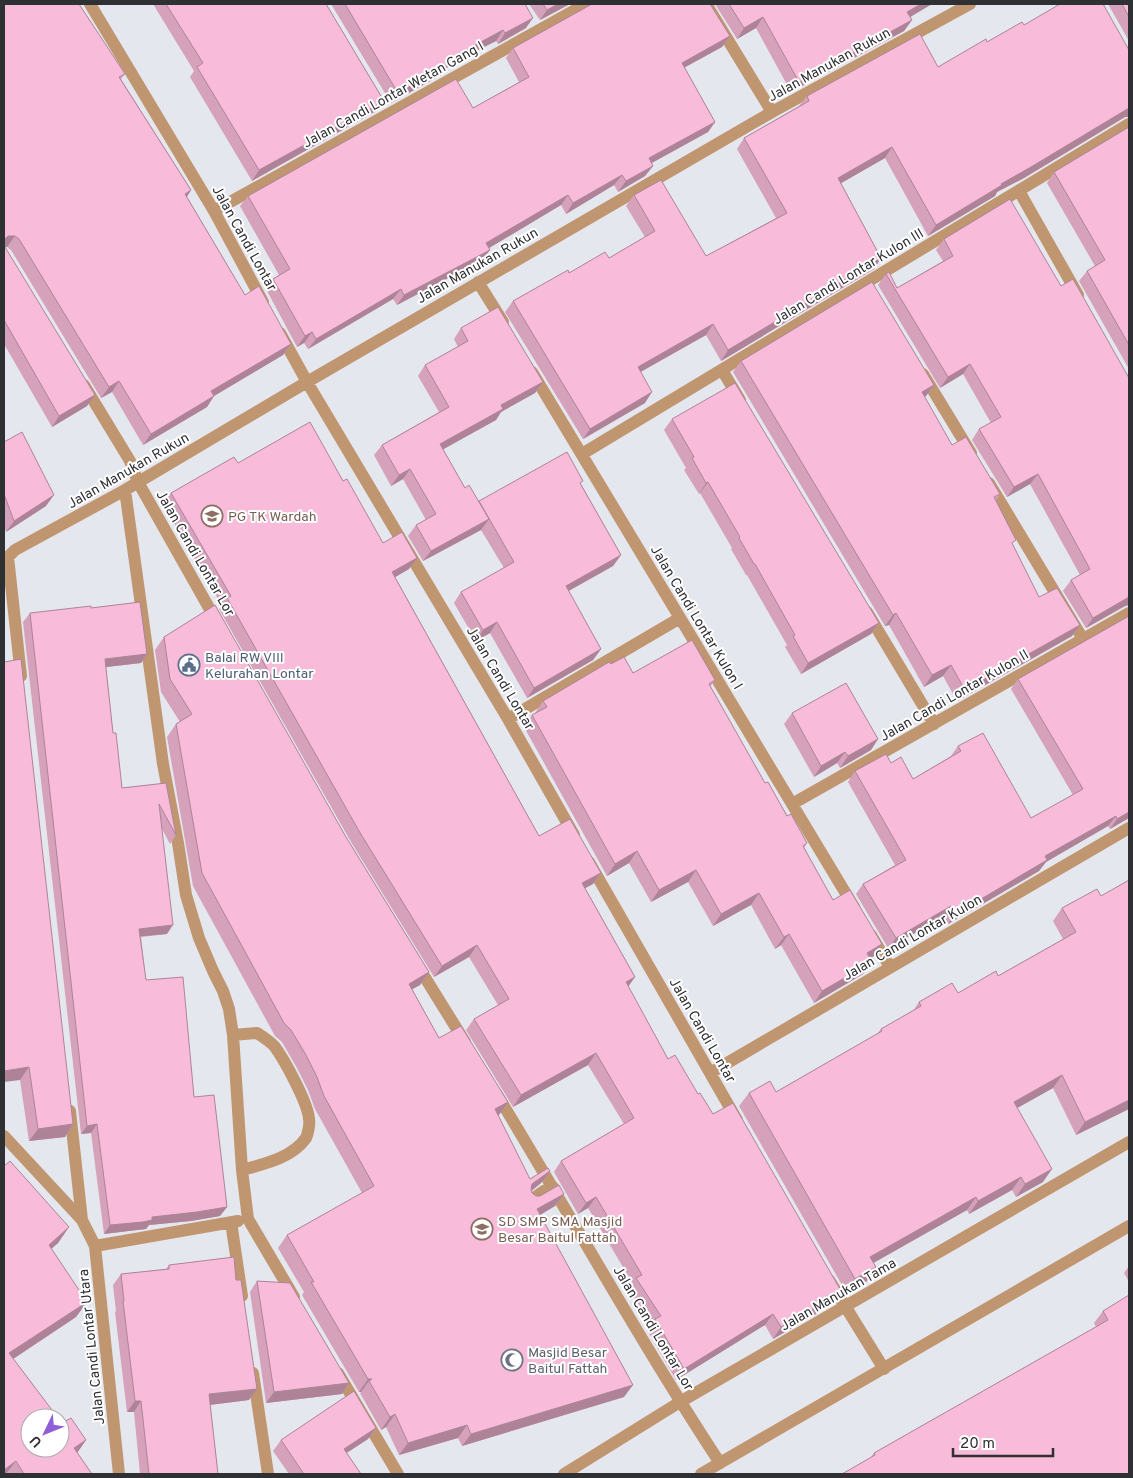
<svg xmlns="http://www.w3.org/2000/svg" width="1133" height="1478" font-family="Overpass,sans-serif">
  <rect width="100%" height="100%" fill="#e5e7ee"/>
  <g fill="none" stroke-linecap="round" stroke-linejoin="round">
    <!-- service -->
    <path stroke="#c09671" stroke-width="12" d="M530,1201L544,1191L553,1187"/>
    <!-- minor -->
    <path stroke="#c09671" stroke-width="12" d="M90,4L214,211L263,302
      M706,4L772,112
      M1019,191L1078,295
      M214,211L586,4
      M478,282L503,322
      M280,333L307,382L508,719L574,835
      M722,370L740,400
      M532,372L854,907
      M923,374L971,453
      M84,385L130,461L138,482L217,622
      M582,454L1129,124
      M989,483L1083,639
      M125,490L163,764L178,843L186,895L199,938L213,971L223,991L229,1009L233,1035
      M8,557L21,676
      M4,559L8,557L15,550L125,490L307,382L772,112L970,4
      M867,612L934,724
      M508,719L680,618
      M792,804L1129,613
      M589,862L737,1120
      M871,935L890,967
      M416,963L465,1042
      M710,1073L1129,828
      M496,1093C571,1216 641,1343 720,1463
      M70,1111L82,1220
      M4,1136L82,1220L95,1246L119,1474
      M242,1170C264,1164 292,1158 306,1138C308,1134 310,1124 309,1119C308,1103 285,1061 275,1047C271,1042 263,1037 257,1033L233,1035L242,1170L248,1219L294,1297
      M231,1222L242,1296
      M95,1246L238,1221
      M829,1280L884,1369
      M253,1373L268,1474
      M338,1373L398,1474"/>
    <!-- tertiary -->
    <path stroke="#c09671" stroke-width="12" d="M564,1474L680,1402L1129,1142
      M701,1474L1129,1226"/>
  </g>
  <!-- wall -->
  <path fill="#d5a1bb" d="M4,4L125,74L121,79L191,190L187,197L245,295L291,344L283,355L214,396L207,407L143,445L112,392L101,398L11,250L7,247H5L87,406L52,427L4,344Z
    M153,4H326L384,101L376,111L252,181L190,77L194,71Z
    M331,4H525L526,28L498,44L496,41L472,53L445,69L441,75L391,103Z
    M529,4H570L540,20Z
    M715,4H932L910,17L912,20L904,31L791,92L756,28L737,39Z
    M1108,4H1129V41Z
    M1024,25L1129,50V117H1125L1024,178L997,192L995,196L928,236L885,158L841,183L881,258L874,269L721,361L706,335L640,372L645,403L583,439L505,312L513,301L569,273L609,258L645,237L626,206L634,195L706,256L776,218L737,149L744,138L799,106L807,96L938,67L987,42Z
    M730,36L722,47L684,68L715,122L708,132L651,163L653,166L645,176L618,192L614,185L566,214L561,205L489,248L490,250L482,260L397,305L393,299L308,349L304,343L297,347L266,289L273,279L279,275L240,206L248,196L473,108L519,82L506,58L513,48Z
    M1129,127V369L1079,281L1087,271L1095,266L1047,183L1054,172Z
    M944,239L1061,286L1129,378V605L1125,606L1086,628L1063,591L1071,580L1080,575L1030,484L1007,497L972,440L979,429L991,423L963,374L940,388L878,285L886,274L897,288L943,261L936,250Z
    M461,328L543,382L535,393L501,412L496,420L443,449L465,488L479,502L581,484L621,555L613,566L568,591L601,649L593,660L527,698L490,633L476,641L454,603L461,592L504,568L481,530L423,561L408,536L416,525L426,520L403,479L391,486L374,455L382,445L439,412L418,376L425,365L458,347L454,339Z
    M741,361L934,385L926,396L924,397L952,445L1000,494L996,500L1013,545L1039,597L1080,625L1072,636L957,701L943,676L924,687L889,625L885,626L733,372Z
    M672,419L879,623L871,634L801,674L785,647L787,645L747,575H746L731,549L732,548L700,493L699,494L684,470L686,468L664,430Z
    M4,442L46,506L6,532L4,525Z
    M238,463L343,481L383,543L409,569L395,577L539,836L593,884L585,888L635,977L628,987L668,1059L698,1094L713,1114L840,1289L832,1300L821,1307L816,1314L773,1339L765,1325L676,1380L647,1330L651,1324L629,1290L633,1284L588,1208L578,1214L554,1172L561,1161L624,1124L588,1065L513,1107L466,1030L474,1019L498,1005L469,957L434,977L351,842L219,609L222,606L163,504L171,493Z
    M91,608L147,654L141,663L106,667L113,733L122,788L166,783L176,835L170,844L162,829L167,934L141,937L146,980L194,1097L227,1207L220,1216L191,1221L149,1225L146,1229L137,1230L104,1234L91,1133L81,1134L23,622L30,613Z
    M164,637L346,837L429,972L420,985L412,989L439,1038L499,1115H498L530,1179L541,1183L532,1191V1193L536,1196H540L564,1194L555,1206L540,1215L624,1397L462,1446L458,1438L399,1455L386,1427L381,1430L360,1393L361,1392H359L302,1295L304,1292L278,1248L287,1235L362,1193L315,1109L308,1090L297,1068L282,1042L275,1036L193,886L167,737L176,724L180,722L161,692L155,650Z
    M4,662L73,1124L65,1137L29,1141L20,1080Z
    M611,664L633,673L715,680L710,687L765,783L807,843L804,848L833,900L882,944L874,956L870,959L872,962L863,974L814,1003L781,945L775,949L751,905L713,926L688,882L651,902L629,863L607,876L524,727L532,715L535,714V713L543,701Z
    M1018,679L1129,818L1110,829L1108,826L1046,862L1039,871L969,912L948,924L944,917L888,948L856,894L863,884L895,865L848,782L855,771L891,763L913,779L951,756L958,746L1031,818L1073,795L1011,689Z
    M792,713L878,739L871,750L840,768L837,763L814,777L784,724Z
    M1097,889L1129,1109L1076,1135L1053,1088L1017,1108L1043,1182L1016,1197L1012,1190L969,1214L967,1210L873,1263L867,1281L846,1292L739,1106L749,1093L776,1092L877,1034L881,1029L913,1011L919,1002L958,993L998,976L1063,939L1053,921L1062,908Z
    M4,1166L69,1227L58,1243L51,1249L87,1302L76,1317L13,1359L62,1423L86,1440L77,1453L92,1474H4Z
    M169,1265L249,1400L210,1405L218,1474H140L134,1412H127L115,1312L116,1311L113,1285L121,1274L166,1269Z
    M1129,1266V1282L1124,1273Z
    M257,1281L349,1383L342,1394L266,1403L250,1292Z
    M1129,1296V1474L871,1457L874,1453L1096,1327L1094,1323L1103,1311Z
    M376,1428L368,1439L346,1453L361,1474H289L273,1451L281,1440Z"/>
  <!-- shaded-wall -->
  <path fill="#ae8398" d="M558,4H570L540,20L547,10Z
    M921,4H932L900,23L907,12Z
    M763,17L756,28L737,39L744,28Z
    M533,18L526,28L498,44L505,33Z
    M912,20L904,31L791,92L799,82Z
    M503,30L496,41L472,53L445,69L441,75L391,103L398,93L479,43Z
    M730,36L722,47L674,73L682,63Z
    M384,101L376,111L252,181L259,170Z
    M1129,108V117H1125L1024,178L997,192L995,196L928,236L936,225L1001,184Z
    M715,122L708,132L641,169L649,158Z
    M892,147L885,158L831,189L838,178Z
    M653,166L645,176L618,192L626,181Z
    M622,175L614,185L566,214L573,203Z
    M191,190L184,201L185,194Z
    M568,195L561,205L479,254L486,243Z
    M8,236H15L7,247H4V240Z
    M490,250L482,260L397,305L404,295Z
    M881,258L874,269L721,361L728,350Z
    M401,289L393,299L308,349L316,339Z
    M713,324L706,335L630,378L638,367Z
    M312,332L304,343L297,347L305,336Z
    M291,344L283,355L204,402L211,391Z
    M970,364L963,374L940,388L948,377Z
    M119,381L112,392L101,398L109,387Z
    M543,382L535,393L501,412L496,420L433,455L440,444L501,405Z
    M934,385L926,396L914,403L922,392Z
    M652,392L645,403L583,439L590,429Z
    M95,395L87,406L52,427L59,416Z
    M214,396L207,407L143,445L151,434Z
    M410,469L403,479L391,486L399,475Z
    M1038,474L1030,484L1007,497L1014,487Z
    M708,482L700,493L699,494L706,483Z
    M54,495L46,506L6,532L14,521Z
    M489,519L481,530L423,561L431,551Z
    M621,555L613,566L558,597L566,586Z
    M417,558L409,569L385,583L392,572Z
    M1129,597V605L1125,606L1086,628L1093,618Z
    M896,613L889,625L885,626L893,615Z
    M497,622L490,633L476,641L483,630Z
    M879,623L871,634L801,674L808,663Z
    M1080,625L1072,636L957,701L965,690Z
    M601,649L593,660L527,698L534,688Z
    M147,654L141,663L98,668L105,659Z
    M951,665L943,676L924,687L932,675Z
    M878,739L871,750L840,768L848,756Z
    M845,752L837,763L814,777L821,766Z
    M1129,812V818L1110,829L1117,819Z
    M1116,816L1108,826L1046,862L1039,871L969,912L948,924L955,913L1045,856Z
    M637,851L629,863L607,876L615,864Z
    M696,870L688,882L651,902L659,890Z
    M601,873L593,884L574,894L582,883Z
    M759,893L751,905L713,926L721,914Z
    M951,906L944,917L888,948L896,938Z
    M173,925L167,934L133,937L139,929Z
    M789,934L781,945L775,949L784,937Z
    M882,944L874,956L858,965L867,953Z
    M477,945L469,957L434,977L442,966Z
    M872,962L863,974L814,1003L822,991Z
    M429,972L420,985L400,996L409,984Z
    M635,977L627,988L626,982Z
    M596,1053L588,1065L513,1107L521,1095Z
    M29,1067L20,1080L4,1082V1071Z
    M1062,1075L1053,1088L1005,1115L1014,1102Z
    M1129,1100V1109L1076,1135L1085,1122Z
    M508,1102L499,1115L486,1122L495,1109Z
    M73,1124L65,1137L29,1141L38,1129Z
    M97,1124L91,1133L81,1134L87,1126Z
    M1052,1169L1043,1182L1016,1197L1025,1184Z
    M550,1171L541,1183L523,1197L532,1184Z
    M1021,1177L1012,1190L969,1214L978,1201Z
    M564,1194L555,1206L528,1222L537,1209Z
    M596,1197L588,1208L578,1214L586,1203Z
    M976,1197L967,1210L861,1270L870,1257Z
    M227,1207L220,1216L191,1221L149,1225L146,1229L137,1230L104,1234L110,1225L152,1217Z
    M69,1227L58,1243L38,1261L49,1245Z
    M876,1267L867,1281L846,1292L855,1279Z
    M840,1289L832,1300L821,1307L816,1314L773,1339L781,1327L821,1300Z
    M87,1302L76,1317L4,1365L9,1353Z
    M773,1314L765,1325L676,1380L684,1369Z
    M368,1379H372L369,1381L361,1392H359Z
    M349,1383L342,1394L266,1403L274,1392Z
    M633,1385L624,1397L462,1446L471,1434Z
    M257,1389L249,1400L201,1406L209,1394Z
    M135,1401H141L134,1412H127Z
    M395,1414L386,1427L381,1430L390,1417Z
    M467,1425L458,1438L399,1455L408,1443Z
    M376,1428L368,1439L336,1460L344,1449Z
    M86,1440L75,1456L74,1448Z
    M16,1461L6,1474H4V1470Z"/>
  <!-- building -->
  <path fill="#f8bbd9" stroke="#ae8398" d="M4,4H79L125,74L119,77L191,190L185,194L245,295L259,286L291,344L211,391L214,396L151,434L119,381L109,387L19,239L15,236H8L4,240L5,247L95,395L59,416L4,320Z
    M166,4H326L384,101L259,170L197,67L203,63Z
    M345,4H525L533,18L505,33L503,30L479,43L447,62L448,65L398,93Z
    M543,4H558L547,10Z
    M592,4H710L730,36L682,63L715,122L649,158L653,166L626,181L622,175L573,203L568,195L486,243L490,250L404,295L401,289L316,339L312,332L305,336L273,279L290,269L248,196L456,79L473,108L529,77L513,48Z
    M729,4H921L907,12L912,20L799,82L763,17L744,28Z
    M1060,4H1103L1129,50V108L1031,167L1001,184L1002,185L936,225L892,147L838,178L881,258L728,350L713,324L638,367L652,392L590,429L513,301L568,270L569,273L605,252L609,258L655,231L634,195L661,180L706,256L787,213L744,138L809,101L807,96L920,34L938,67L986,39L987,42L1022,22L1024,25Z
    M1122,4H1129V17Z
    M1129,127V345L1087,271L1105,260L1054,172Z
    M1010,199L1061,286L1073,279L1129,378V597L1093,618L1071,580L1090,569L1038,474L1014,487L979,429L1001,417L970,364L948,377L886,274L889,272L897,288L953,256L944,239Z
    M872,282L934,385L922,392L952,445L966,437L1000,494L994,497L1016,540L1012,543L1039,597L1057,588L1080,625L965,690L951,665L932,675L896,613L893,615L741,361Z
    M498,307L543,382L501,405L503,409L440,444L465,488L469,485L489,519L431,551L416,525L436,514L410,469L399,475L382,445L449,407L425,365L468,341L461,328Z
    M735,383L879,623L808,663L793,636L795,635L755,564H754L739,538L740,537L708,482L706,483L692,458L694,457L672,419Z
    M310,422L343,481L347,479L383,543L402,532L417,558L392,572L539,836L570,819L601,873L582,883L635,977L626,982L668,1059L675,1055L698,1094L700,1093L713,1114L733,1103L840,1289L821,1300L823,1303L781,1327L773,1314L684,1369L655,1319L661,1316L636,1278L642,1275L596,1197L586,1203L561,1161L634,1118L596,1053L521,1095L474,1019L509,999L477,945L442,966L359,831L227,598L231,596L171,493L234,457L238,463Z
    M22,432L54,495L14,521L4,494V442Z
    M567,452L583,481L580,483L621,555L566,586L601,649L534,688L497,622L483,630L461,592L514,562L479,501Z
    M140,602L147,654L105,659L113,733H116L122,788L166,783L176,835L159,804L173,925L139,929L146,980L183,977L194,1097L214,1095L227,1207L197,1212L152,1217V1220L143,1222L110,1225L97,1124L87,1126L30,613L91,606V608Z
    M215,605L346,837L429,972L409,984L439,1038L461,1026L508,1102L495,1109L530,1179L548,1168L550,1171L532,1184L531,1189L532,1193L536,1196H540L559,1185L564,1194L537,1209L633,1385L471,1434L467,1425L408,1443L395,1414L390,1417L369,1381L372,1379H368L311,1282H314L287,1235L374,1186L324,1096L317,1077L306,1055L291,1030L284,1023L202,873L176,724L192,714L170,679L164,637Z
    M1129,616V812L1117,819L1116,816L1045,856L1047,860L976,902L955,913L951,906L896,938L863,884L906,860L855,771L886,754L891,763L901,757L913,779L961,751L958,746L983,733L1031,818L1083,789L1018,679Z
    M692,640L715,680L709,684L765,783L768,782L787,816L791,814L807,843L803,846L833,900L850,890L882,944L867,953L872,962L822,991L789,934L784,937L759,893L721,914L696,870L659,890L637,851L615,864L532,715L547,707L543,701L609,662L611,664L624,657L633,673Z
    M21,659L73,1124L38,1129L29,1067L4,1071V662Z
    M846,683L878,739L848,756L845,752L821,766L792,713Z
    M1129,880V1100L1085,1122L1062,1075L1014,1102L1052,1169L1025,1184L1021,1177L978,1201L976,1197L870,1257L876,1267L855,1279L749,1093L770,1081L776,1092L882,1031L881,1029L921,1006L919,1002L952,983L958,993L996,971L998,976L1076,932L1062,908L1097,889L1101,896Z
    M10,1161L69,1227L49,1245L87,1302L9,1353L58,1418H30V1448H60V1421L62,1423L71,1418L86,1440L74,1448L92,1474H24L16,1461L4,1470V1166Z
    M234,1257L236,1280H241L257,1389L209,1394L218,1474H149L141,1401H135L123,1301H124L121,1274L169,1269V1265Z
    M257,1281L290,1283L349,1383L274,1392Z
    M1129,1295V1474H842L875,1455L874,1453L1108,1320L1103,1311Z
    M354,1391L376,1428L344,1449L361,1474H304L281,1440Z"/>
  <!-- icons -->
  <defs>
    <g id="school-ring" transform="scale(1.125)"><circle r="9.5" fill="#fff" stroke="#8d6e63" stroke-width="1.5"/><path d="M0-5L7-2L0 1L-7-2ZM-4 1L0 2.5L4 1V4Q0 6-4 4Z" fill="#8d6e63"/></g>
    <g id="civic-ring" transform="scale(1.125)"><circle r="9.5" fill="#fff" stroke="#5c6f8a" stroke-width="1.5"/><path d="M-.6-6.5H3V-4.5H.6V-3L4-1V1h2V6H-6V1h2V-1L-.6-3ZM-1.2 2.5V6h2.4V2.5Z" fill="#5c6f8a"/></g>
    <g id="mosque-ring" transform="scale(1.125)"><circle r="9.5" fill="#fff" stroke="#6b7280" stroke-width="1.5"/><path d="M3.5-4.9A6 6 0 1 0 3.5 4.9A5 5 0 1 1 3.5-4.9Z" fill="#6b7280"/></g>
  </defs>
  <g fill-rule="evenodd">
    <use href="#school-ring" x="212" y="516"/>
    <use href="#civic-ring" x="189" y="665"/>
    <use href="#school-ring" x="482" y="1229"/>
    <use href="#mosque-ring" x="512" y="1360"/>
  </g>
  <g text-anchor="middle" stroke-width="4" stroke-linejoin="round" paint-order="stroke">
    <!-- street labels -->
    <g font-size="14" fill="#2f3033" stroke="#fff">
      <text transform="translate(829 64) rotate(-29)" y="5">Jalan Manukan Rukun</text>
      <text transform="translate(393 94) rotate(-29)" y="5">Jalan Candi Lontar Wetan Gang I</text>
      <text transform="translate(245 238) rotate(61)" y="5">Jalan Candi Lontar</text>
      <text transform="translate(477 265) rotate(-30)" y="5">Jalan Manukan Rukun</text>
      <text transform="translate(848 276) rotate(-31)" y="5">Jalan Candi Lontar Kulon III</text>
      <text transform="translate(128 470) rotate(-30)" y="5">Jalan Manukan Rukun</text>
      <text transform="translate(196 553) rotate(60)" y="5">Jalan Candi Lontar Lor</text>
      <text transform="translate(697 617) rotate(59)" y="5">Jalan Candi Lontar Kulon I</text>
      <text transform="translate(501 678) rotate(59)" y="5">Jalan Candi Lontar</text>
      <text transform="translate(954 695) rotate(-30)" y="5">Jalan Candi Lontar Kulon II</text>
      <text transform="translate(912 937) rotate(-30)" y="5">Jalan Candi Lontar Kulon</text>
      <text transform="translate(703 1030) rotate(60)" y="5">Jalan Candi Lontar</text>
      <text transform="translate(838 1294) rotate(-30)" y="5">Jalan Manukan Tama</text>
      <text transform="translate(654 1328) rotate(59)" y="5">Jalan Candi Lontar Lor</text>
      <text transform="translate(91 1347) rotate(-96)" y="5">Jalan Candi Lontar Utara</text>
    </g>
    <!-- education labels -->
    <g font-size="14" fill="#785e54" stroke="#fff" text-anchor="start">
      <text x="228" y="521">PG TK Wardah</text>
      <text x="498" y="1226">SD SMP SMA Masjid<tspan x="498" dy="16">Besar Baitul Fattah</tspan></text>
    </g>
    <!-- service labels -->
    <g font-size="14" fill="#4e5e75" stroke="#fff" text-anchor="start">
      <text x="205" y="662">Balai RW VIII<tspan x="205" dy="16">Kelurahan Lontar</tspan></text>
    </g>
    <!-- worship labels -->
    <g font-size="14" fill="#5b616d" stroke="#fff" text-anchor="start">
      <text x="528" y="1357">Masjid Besar<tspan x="528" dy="16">Baitul Fattah</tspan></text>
    </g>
  </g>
  <!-- border -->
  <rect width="1133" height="1478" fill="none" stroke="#2f3033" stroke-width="10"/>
  <!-- north arrow -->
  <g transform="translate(45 1433) rotate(227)"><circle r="24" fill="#ffffff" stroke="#acacad"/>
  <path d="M0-4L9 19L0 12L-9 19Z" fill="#915ed7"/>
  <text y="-8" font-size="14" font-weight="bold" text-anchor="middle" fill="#2f3033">U</text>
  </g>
  <!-- scale -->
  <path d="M953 1448v8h100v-8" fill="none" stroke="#2f3033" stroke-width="2.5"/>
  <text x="960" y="1448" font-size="15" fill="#2f3033" stroke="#ffffff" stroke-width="4" paint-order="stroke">20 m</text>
</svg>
